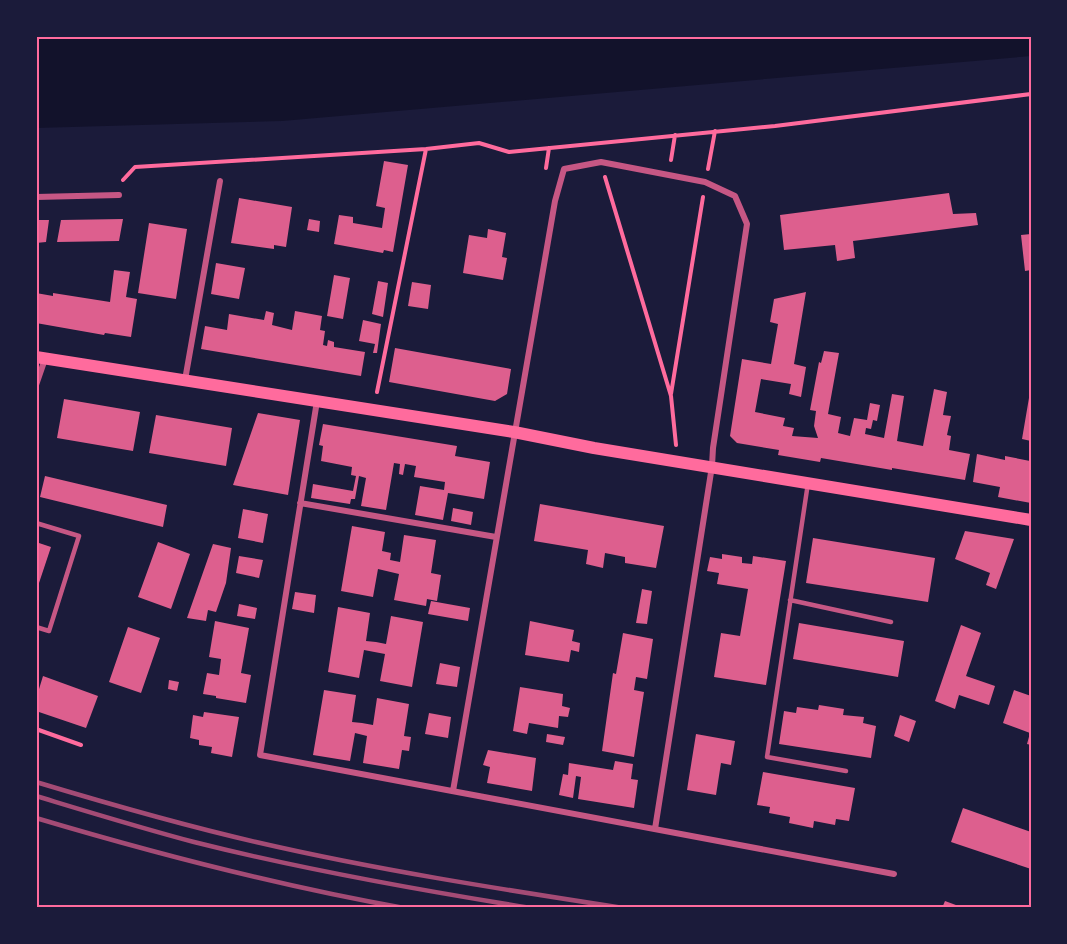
<svg xmlns="http://www.w3.org/2000/svg" width="1067" height="944" font-family="'PT Sans',sans-serif">
  <rect width="100%" height="100%" fill="#1b1b3a"/>
  <!-- water -->
  <path fill="#12122b" d="M36,36H1031V56L282,121L36,128Z"/>
  <!-- building -->
  <path fill="#dd5f8e" d="M384,161L408,165L393,252L384,250L383,253L334,244L339,215L353,217V223L382,228L385,208L376,206Z
    M949,193L953,214L976,213L978,225L853,241L855,258L837,261L835,245L784,250L780,215Z
    M239,198L292,207L286,247L274,245V249L231,243Z
    M123,219L119,241L57,242L61,220Z
    M309,219L320,221L319,232L307,230Z
    M36,220H49L46,242L36,243Z
    M149,223L187,229L176,299L138,293Z
    M488,229L506,233L502,257L507,258L503,280L463,273L469,235L487,238Z
    M1031,234V270L1025,271L1021,235Z
    M216,263L245,268L239,299L211,294Z
    M114,270L130,272L126,297L137,299L131,337L105,333L104,335L36,323V293L53,296V293L110,302Z
    M334,275L350,278L343,319L327,316Z
    M378,281L388,283L383,317L372,314Z
    M412,282L431,285L428,309L408,306Z
    M806,292L794,364L806,367L801,397L789,394L791,384L761,379L755,412L785,418L783,426L794,428L792,436L818,438L814,426L816,411L810,410L819,362L821,363L824,351L839,353L828,414L841,417L838,433L850,436L854,418L867,420L870,403L880,405L877,421L873,420L871,429L866,428L865,434L884,438L892,394L904,396L897,441L923,446L934,389L947,392L943,415L951,416L947,435L951,436L949,450L970,454L965,480L892,468V470L821,458L820,462L778,455L779,450L737,443L730,436L742,359L771,364L778,324L770,322L774,299Z
    M266,311L274,313L272,325L292,330L295,311L322,316L320,330L325,331L323,345L327,346L328,340L334,342V347L365,352L361,376L201,349L205,326L227,330L229,314L264,320Z
    M363,320L381,324L377,353H373L375,344L359,341Z
    M395,348L511,369L507,394L495,401L389,382Z
    M1030,392H1031V441L1022,439Z
    M64,399L140,412L133,451L57,438Z
    M258,413L300,420L288,495L233,485Z
    M156,415L232,428L226,466L149,453Z
    M323,424L457,446L455,456L490,462L484,499L448,493L443,520L415,515L420,486L444,490L445,482L414,477L416,466L405,464L403,475L399,474L400,464L394,463L386,510L361,506L366,478L359,476L355,499H351L350,504L311,498L313,484L353,491L356,476L351,475L352,467L321,461L323,446L319,445Z
    M977,454L1005,460V456L1030,461L1031,503L998,497L1000,487L973,482Z
    M45,476L167,505L163,527L40,497Z
    M540,504L664,526L656,568L625,563V557L605,553L603,568L586,564L588,550L534,541Z
    M453,508L473,512L471,525L451,521Z
    M243,509L268,514L263,543L238,538Z
    M352,526L385,532L382,551L391,553L390,560L400,562L404,535L436,540L431,573L441,575L437,601L427,599L426,606L394,600L399,574L378,569L373,597L341,591Z
    M965,531L1014,539L996,589L986,585L990,573L955,559Z
    M813,538L935,558L928,602L806,583Z
    M36,542L51,547L36,592Z
    M158,542L190,554L171,609L138,597Z
    M213,544L231,548L226,583L216,612L208,610L206,621L187,618Z
    M722,554L742,557V563L752,564L753,556L786,561L766,685L714,677L721,633L740,636L748,589L717,584L719,573L707,571L710,557L722,559Z
    M239,556L263,560L259,578L236,573Z
    M642,589L652,591L647,624L636,623Z
    M295,592L316,595L314,613L292,609Z
    M431,601L470,608L468,621L428,614Z
    M239,604L257,608L255,619L237,616Z
    M338,607L370,613L366,641L376,642L386,644L391,616L423,622L412,687L380,681L385,654L364,650L359,678L328,672Z
    M215,621L249,628L241,673L251,675L246,703L216,698V696L203,694L207,673L219,675L221,659L209,657Z
    M530,621L574,630L572,641L580,643L579,652L571,650L569,662L525,655Z
    M799,623L904,641L898,677L793,659Z
    M961,625L981,633L966,676L995,686L989,705L959,695L955,709L935,701Z
    M128,627L160,638L141,693L109,682Z
    M623,633L653,639L647,679L636,677L634,690L644,692L634,757L602,751L613,673L616,674Z
    M440,663L460,667L457,687L436,684Z
    M43,676L98,696L86,728L36,711V699Z
    M169,680L179,682L177,691L168,689Z
    M520,687L563,694L562,706L570,708L568,717L559,716L558,728L529,723L527,734L513,731Z
    M324,690L356,695L352,722L362,723L373,725L377,698L409,704L404,736L411,737L409,751L402,750L399,769L363,763L367,736L355,733L350,761L313,755Z
    M1014,690L1031,696V745L1027,744L1030,733L1003,723Z
    M819,705L844,709L843,715L864,717L863,723L876,726L871,758L779,744L784,711L796,713L797,707L818,710Z
    M204,712L239,717L232,757L211,753L212,747L199,745V740L190,738L193,715L203,717Z
    M429,713L451,717L448,738L425,734Z
    M900,715L916,721L909,742L894,736Z
    M547,734L565,737L563,745L546,742Z
    M696,734L735,741L731,765L721,763L716,795L687,790Z
    M488,750L536,758L532,791L487,783L490,767L483,765Z
    M615,761L633,764L631,779L638,780L634,808L578,799L581,777L576,776L573,798L559,795L563,774L568,775L569,763L613,770Z
    M763,772L855,788L849,821L836,819L835,825L814,821L813,828L789,823L790,817L769,813L770,807L757,805Z
    M963,808L1031,832V869L951,842Z
    M945,901L964,908H942Z"/>
  <g fill="none" stroke-linecap="round" stroke-linejoin="round">
    <!-- path -->
    <path stroke="#ff6b9d" stroke-width="4" d="M671,160L675,135
      M546,168L549,148
      M708,169L715,131
      M605,177L671,396L676,445
      M123,180L135,167L426,149L479,143L509,152L775,126L1031,94
      M377,392L426,149
      M671,394L703,197
      M36,729L81,745"/>
    <!-- service -->
    <path stroke="#c65784" stroke-width="4.5" d="M808,483L767,757L846,771
      M36,523L79,536L49,631L36,627
      M790,600L891,622"/>
    <!-- minor -->
    <path stroke="#c65784" stroke-width="6" d="M36,197L119,195
      M185,380L220,181
      M36,385L45,359
      M317,401L260,755L894,874
      M300,503L496,537
      M453,791L555,201L564,169L601,162L705,182L735,196L747,224L713,448L712,466L655,829"/>
    <!-- secondary -->
    <path stroke="#ff6b9d" stroke-width="12" d="M36,357L514,432L594,448L1031,520"/>
    <!-- rail -->
    <path stroke="#a44b75" stroke-width="4.5" d="M36,782C109,804 182,825 256,842C377,870 500,889 623,908
      M36,796C89,812 141,828 194,842C305,870 418,890 531,908
      M36,818C157,854 280,886 404,908"/>
  </g>
  <!-- border -->
  <rect width="1067" height="944" fill="none" stroke="#1b1b3a" stroke-width="75"/>
  <rect x="38" y="38" width="992" height="868" fill="none" stroke="#ff6b9d" stroke-width="2"/>
</svg>
